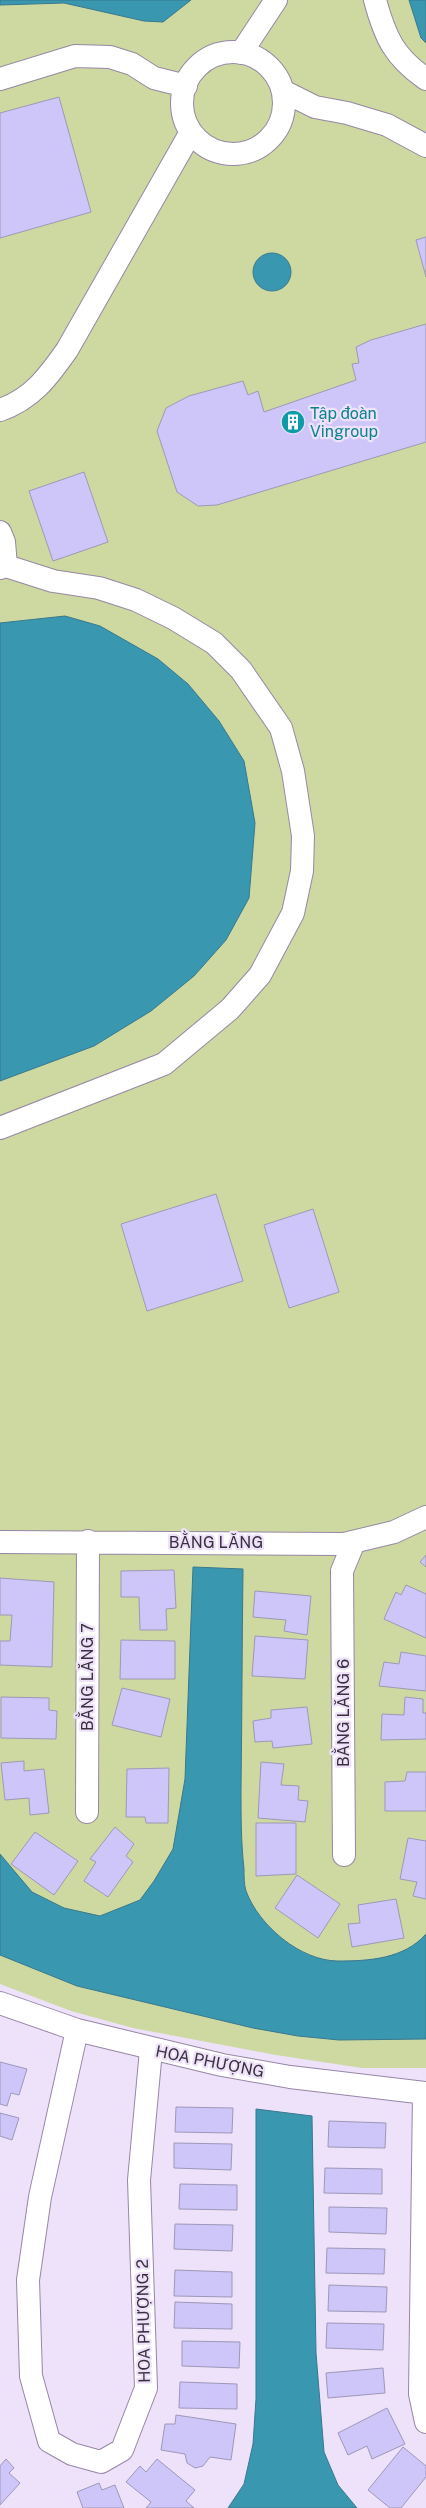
<svg xmlns="http://www.w3.org/2000/svg" width="426" height="2508" font-family="'Public Sans',sans-serif">
  <rect width="100%" height="100%" fill="#eee1fa"/>
  <!-- green -->
  <path fill="#cdd9a1" d="M0,0H426V2068H362L276,2055L133,2028L71,2011L0,1984Z"/>
  <!-- water -->
  <path fill="#3a97b0" stroke="#39788e" d="M0,0H191L163,22L144,21L64,3L0,5Z
    M409,0H426V43L421,38Z
    M253 272a19 19 0 1 1 38 0a19 19 0 1 1-38 0Z
    M65,616L100,626L158,659L188,684L219,721L244,761L255,823L249,898L226,940L194,976L151,1011L94,1046L0,1081V623Z
    M193,1567L243,1569C242,1643 242,1716 241,1789C241,1816 241,1842 244,1869C244,1876 244,1885 246,1891C259,1926 301,1961 338,1961C369,1961 404,1959 426,1934V2039L339,2040L298,2036L253,2028L77,1986L0,1955V1854L32,1892L64,1908L100,1916L140,1900L154,1881L173,1849L185,1779Z
    M256,2109L312,2116L316,2353L324,2452L338,2485L357,2508H228L244,2484L253,2444L256,2399Z"/>
  <!-- building -->
  <path fill="#cec6f8" stroke="#9d98b8" d="M59,97L91,212L0,238V113Z
    M426,237V277L416,240Z
    M426,324V442L217,505L198,506L177,492L157,431L166,408L189,396L243,381L248,395L258,391L264,412L356,380L352,364L359,363L356,347L371,340Z
    M84,472L108,542L53,561L29,491Z
    M216,1194L243,1281L147,1311L121,1224Z
    M313,1209L339,1292L289,1308L264,1225Z
    M426,1555V1567L420,1562Z
    M174,1570L176,1608L166,1609L167,1630H140L139,1597H121V1571Z
    M0,1578L54,1582L52,1667L0,1665V1641H10L12,1615H0Z
    M406,1585L426,1594V1638L384,1619L396,1592L401,1595Z
    M255,1591L311,1596L307,1635L284,1631L286,1620L253,1617Z
    M255,1636L308,1640L305,1679L252,1676Z
    M121,1640L175,1641V1679H120Z
    M401,1652L426,1656V1691L379,1686L384,1662L399,1664Z
    M122,1688L170,1699L161,1737L112,1725Z
    M1,1697L49,1698V1710L57,1711L56,1739L1,1738Z
    M405,1697L423,1699V1713H426V1739L381,1740L382,1714L404,1715Z
    M307,1707L312,1744L273,1748L272,1741L255,1742L253,1721L271,1718V1710Z
    M24,1761V1771L44,1769L49,1813L30,1815L29,1798L5,1800L1,1763Z
    M261,1762L284,1764L281,1785L299,1786L298,1800L308,1801L305,1822L258,1818Z
    M169,1768L168,1823H146L145,1817H126L127,1769Z
    M407,1772H426V1811H385V1782L405,1781Z
    M256,1823H296V1874L256,1876Z
    M115,1827L134,1844L126,1856L133,1862L108,1897L84,1881L96,1862L90,1859Z
    M35,1832L78,1861L54,1895L11,1864Z
    M408,1838L426,1841V1899L413,1896L417,1882L400,1879Z
    M297,1875L340,1904L318,1938L275,1908Z
    M396,1899L404,1938L352,1947L348,1924L360,1923L358,1905Z
    M0,2062L27,2069L19,2095L11,2093L7,2106L0,2104Z
    M176,2107L233,2108L232,2133L175,2132Z
    M0,2113L19,2118L12,2140L0,2136Z
    M329,2121L386,2123L385,2148L328,2147Z
    M174,2143L232,2144L231,2170L174,2168Z
    M325,2168L382,2169V2194L324,2193Z
    M180,2184L237,2185V2210L179,2209Z
    M329,2207L387,2208L386,2234L329,2232Z
    M175,2224L233,2225L232,2251L174,2249Z
    M327,2248L385,2249L384,2274L326,2273Z
    M175,2270L232,2272V2297L174,2296Z
    M329,2285L387,2287L386,2312L328,2311Z
    M175,2302L232,2304V2329L174,2328Z
    M327,2323L384,2324L383,2350L326,2348Z
    M182,2341L240,2342L239,2368L182,2366Z
    M383,2368L385,2393L328,2398L326,2373Z
    M180,2382L237,2384V2409L179,2408Z
    M387,2408L405,2444L372,2459L367,2446L348,2455L338,2433Z
    M176,2415L236,2424L231,2460L210,2457L203,2466L195,2468L187,2463L185,2454L161,2450L165,2424H175Z
    M403,2447L426,2466V2477L401,2508H390L368,2490Z
    M6,2459L14,2468L9,2473L20,2483L0,2505V2466Z
    M157,2459L195,2490L186,2501L194,2508H146L151,2502L126,2482L140,2466L146,2472Z
    M99,2483L102,2490L115,2485L124,2508H83L77,2492Z"/>
  <g fill="none" stroke-linecap="round" stroke-linejoin="round">
    <!-- minor casing -->
    <g stroke="#9787a5" stroke-width="24">
      <path id="minor" d="M375,0C385,37 394,57 426,79
        M182 103a51 51 0 1 1 102 0a51 51 0 1 1-102 0Z
        M241,53L276,0
        M0,79L75,56L110,57L132,64L154,78L186,86
        M283,91L315,107L347,113L387,125L426,146
        M0,410C32,399 48,377 67,350L191,132
        M0,532L4,542L6,566
        M0,568L6,566L53,581L99,588L136,600L173,618L214,643L241,670L281,728L293,771L303,836L302,871L293,913L260,975L230,1009L164,1064L0,1128
        M0,1542L344,1544L394,1532L426,1517
        M87,1812L88,1541
        M344,1855L342,1571L354,1542
        M0,2003L77,2030L222,2065L290,2077L426,2093
        M77,2030L40,2197L28,2280L31,2376L49,2441L72,2454L101,2462L122,2450L146,2388L139,2180L151,2050
        M424,2093L420,2394L426,2422"/>
    </g>
    <!-- minor -->
    <use href="#minor" stroke="#fff" stroke-width="22"/>
  </g>
  <!-- icons -->
  <defs>
    <g id="building-disc" transform="scale(1.25)"><circle r="9.5" fill="#0f9aa8" stroke="#eee1fa"/><path d="M-4-6H4V6H1V3H-1V6H-4ZM-2.5-4.3h1.7v1.8h-1.7ZM.8-4.3h1.7v1.8H.8ZM-2.5-1h1.7V.8h-1.7ZM.8-1h1.7V.8H.8Z" fill="#fff"/></g>
  </defs>
  <g fill-rule="evenodd">
    <use href="#building-disc" x="293" y="422"/>
  </g>
  <g text-anchor="middle" stroke-width="4.5" stroke-linejoin="round" paint-order="stroke">
    <!-- culture labels -->
    <g font-size="16" fill="#0d838f" stroke="#eee1fa" text-anchor="start">
      <text x="310" y="419">Tập đoàn<tspan x="310" dy="18">Vingroup</tspan></text>
    </g>
    <!-- street labels -->
    <g font-size="16" fill="#38313d" stroke="#eee1fa">
      <text x="216" y="1548">BẰNG LĂNG</text>
      <text transform="translate(87 1677) rotate(-90)" y="6">BẰNG LĂNG 7</text>
      <text transform="translate(343 1713) rotate(-90)" y="6">BẰNG LĂNG 6</text>
      <text transform="translate(210 2061) rotate(11)" y="6">HOA PHƯỢNG</text>
      <text transform="translate(143 2321) rotate(-91)" y="6">HOA PHƯỢNG 2</text>
    </g>
  </g>
</svg>
